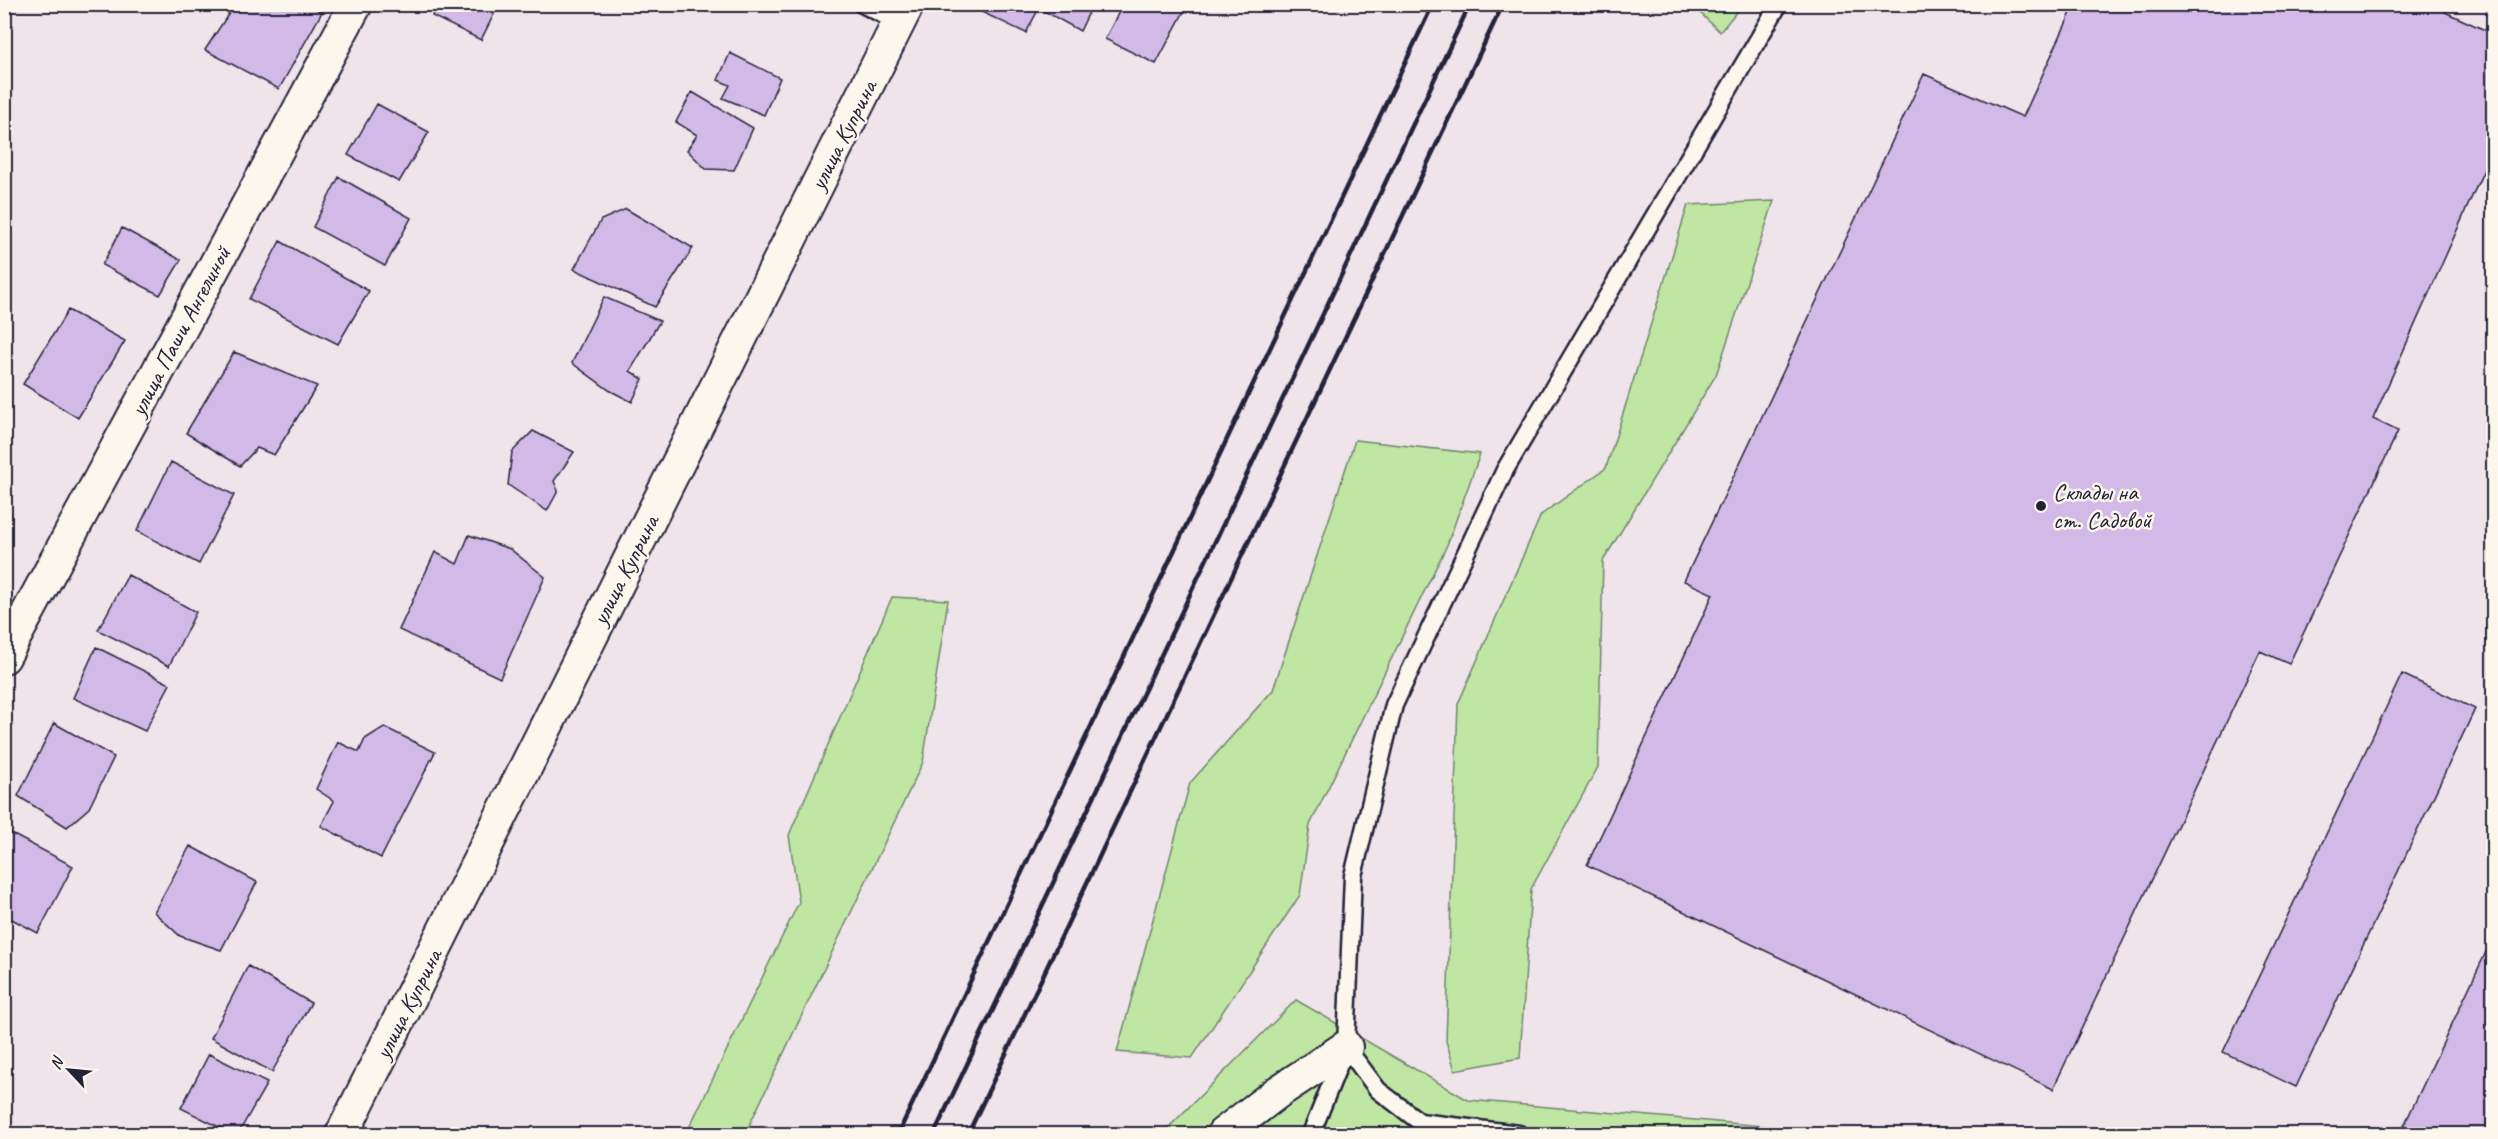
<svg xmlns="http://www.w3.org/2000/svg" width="2498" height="1139" font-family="Caveat,sans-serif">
  <rect width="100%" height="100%" fill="#efe4ea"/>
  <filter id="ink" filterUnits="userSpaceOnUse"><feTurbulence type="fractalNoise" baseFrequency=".0167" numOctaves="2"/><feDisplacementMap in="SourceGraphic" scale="12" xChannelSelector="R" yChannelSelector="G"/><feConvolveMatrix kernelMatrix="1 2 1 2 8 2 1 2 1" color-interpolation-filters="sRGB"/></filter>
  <g filter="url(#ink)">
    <!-- green -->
    <path fill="#bfe7a3" stroke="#70846f" stroke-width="1.5" d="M1692,5H1742L1720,32Z
      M1774,201L1716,375L1603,561L1598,767L1531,889L1520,1058L1455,1070L1446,1041L1458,704L1541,515L1606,468L1688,205Z
      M1355,440L1480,454L1447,545L1310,825L1300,895L1192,1058L1117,1052L1190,783L1273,690Z
      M892,597L948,600L923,762L745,1134H686L799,902L789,835Z
      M1296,1000L1468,1100L1785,1128L1796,1134H1162Z"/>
    <!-- building -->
    <path fill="#d3b9e7" stroke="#22223b" stroke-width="1.5" d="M235,4H306L322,12L279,89L205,50Z
      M438,4H499L481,40L432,16Z
      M1093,4L1080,31L1039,8L1026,33L967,5Z
      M1123,4H1188L1156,64L1105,39Z
      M2075,4H2448L2445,12L2494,34V147L2373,419L2398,431L2289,664L2260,651L2053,1089L1587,865L1713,594L1684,581L1924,74L2023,117Z
      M730,53L780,78L764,115L723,98L730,85L718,80Z
      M692,92L753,128L734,170L706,169L687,150L697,135L676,122Z
      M377,104L429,132L399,182L348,155Z
      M339,177L411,218L385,266L313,227Z
      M626,209L693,248L655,307L574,269L601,220Z
      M122,228L181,260L160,295L102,265Z
      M280,241L369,291L338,344L249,299Z
      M604,297L660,321L630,371L643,379L632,402L609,390L572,363Z
      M68,310L125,341L78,418L23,384Z
      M234,352L317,386L274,455L257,448L240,466L186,433Z
      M533,431L574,452L554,481L558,491L547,511L508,485L512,452Z
      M171,462L234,495L199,564L137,531Z
      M469,535L510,549L545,577L500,678L399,630L435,552L457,564Z
      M128,575L196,612L169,666L98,630Z
      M96,647L170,684L145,731L73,698Z
      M2402,674L2475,709L2296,1087L2223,1052Z
      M54,723L114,757L89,808L67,827L18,796Z
      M384,727L435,752L381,858L321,826L334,801L316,789L338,742L359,752L365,739Z
      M4,830L73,866L38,933L4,915Z
      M190,846L257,882L221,950L180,936L154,912Z
      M2494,935V1134H2400Z
      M4,945L11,949L4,960Z
      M248,966L311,1003L272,1072L211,1038Z
      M209,1054L267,1083L238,1134H233L181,1108Z"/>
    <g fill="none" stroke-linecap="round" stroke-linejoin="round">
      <!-- lane casing -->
      <g stroke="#22223b" stroke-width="21">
        <path id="lane" d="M862,4L899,23
          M1346,1047L1378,1090L1420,1122L1519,1134
          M1311,1134L1346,1047L1353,876L1394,705L1505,470L1779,4"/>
      </g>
      <!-- street casing -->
      <g stroke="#22223b" stroke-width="36">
        <path id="street" d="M4,657L356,4
          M342,1134L908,4
          M1223,1134L1278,1092L1346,1047"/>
      </g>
      <!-- lane -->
      <use href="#lane" stroke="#fbf7ec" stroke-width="16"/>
      <!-- street -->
      <use href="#street" stroke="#fbf7ec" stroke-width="32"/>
      <!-- rail -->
      <path stroke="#22223b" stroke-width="4.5" d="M898,1134L1433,4
        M934,1134L1470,4
        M968,1134L1503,4"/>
    </g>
  </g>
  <!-- markers -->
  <circle fill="#22223b" stroke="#fbf7ec" stroke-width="2" cx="2041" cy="506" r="6"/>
  <g text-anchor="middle" stroke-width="5" stroke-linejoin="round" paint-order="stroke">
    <!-- street labels -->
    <g font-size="24" fill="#22223b" stroke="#fbf7ec">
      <text transform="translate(843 135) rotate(-63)" y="8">улица Куприна</text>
      <text transform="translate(180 331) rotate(-62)" y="8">улица Паши Ангелиной</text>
      <text transform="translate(625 570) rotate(-63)" y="8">улица Куприна</text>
      <text transform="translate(408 1004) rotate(-63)" y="8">улица Куприна</text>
    </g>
    <!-- poi labels -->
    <g font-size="24" fill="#22223b" stroke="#fbf7ec" text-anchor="start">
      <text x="2053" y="500">Склады на<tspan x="2053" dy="28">ст. Садовой</tspan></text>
    </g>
  </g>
  <!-- margin -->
  <rect width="2498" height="1139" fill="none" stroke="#fbf7ec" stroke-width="24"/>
  <rect x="12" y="12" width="2474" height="1115" fill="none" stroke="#22223b" stroke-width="2" filter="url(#ink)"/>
  <!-- north arrow -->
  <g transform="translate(69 1070) rotate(296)" stroke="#fbf7ec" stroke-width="4.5" paint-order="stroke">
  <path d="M0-4.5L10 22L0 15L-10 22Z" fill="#22223b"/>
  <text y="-9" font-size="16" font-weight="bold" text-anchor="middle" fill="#22223b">N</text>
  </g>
</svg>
